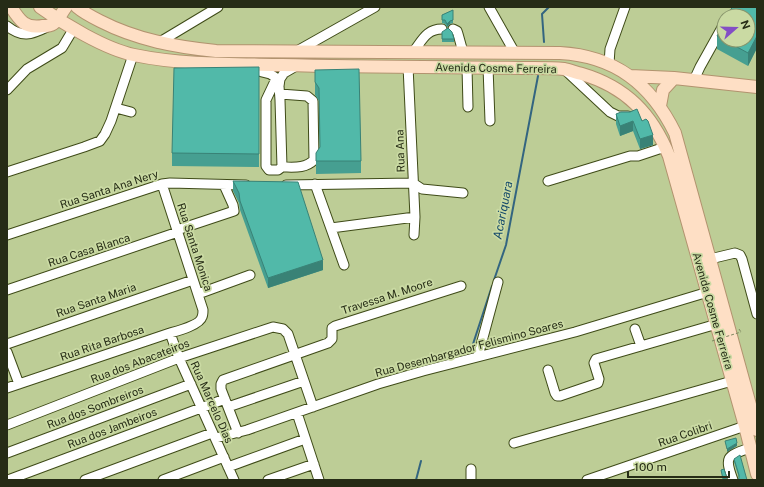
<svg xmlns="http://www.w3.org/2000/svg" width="764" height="487" font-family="'Public Sans',sans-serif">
  <rect width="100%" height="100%" fill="#bdcd96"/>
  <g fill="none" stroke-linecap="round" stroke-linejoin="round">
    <!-- stream -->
    <path stroke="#336580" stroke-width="2" d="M544,42L542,14L549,7
      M494,280L506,245L538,76
      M473,344L492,286
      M416,480L421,461"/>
    <!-- minor casing -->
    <g stroke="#3f4b18" stroke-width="11">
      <path id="minor" d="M489,7L515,53
        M7,26C22,38 31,35 47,27
        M453,29L457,31L458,34L463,52
        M158,43L218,7
        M297,51L375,7
        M413,52C422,41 426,29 442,29
        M609,64L610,49L625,7
        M254,65L262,72L270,74L275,77V81L266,100V166L269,170H278L282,167L280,100L279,86L280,79L284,73L296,66
        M408,66L415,217L414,235
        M467,67L468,107
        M488,67L490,121
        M565,70L610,112L618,116H628
        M694,80L700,67L724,24
        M7,90L27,69L62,48L74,28
        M280,94L307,96L313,101L314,160C305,169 293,167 282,167
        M116,108L131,112
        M7,172L84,147L100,141L105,134L111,121L133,55
        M548,181L630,156H638L665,147
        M413,183L422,189L463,193
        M315,184L344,265
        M286,185L413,183
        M331,228L415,217
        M177,230L234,211L233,205L224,185
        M7,235L162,184L170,183L246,185
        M710,259L735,253L740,255L742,259L757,314
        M7,290L178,232
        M198,294L250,275
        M635,329L641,346
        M170,333L179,358L234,480
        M7,344L193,280
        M7,352L19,384
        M478,356L498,282
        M548,370L555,393L557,396H560L598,383L599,379L594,363L596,359L717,324
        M7,388L170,333C177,331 200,325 202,317C203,315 203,312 203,310L162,184
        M228,407L304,381
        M297,413L319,480
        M7,425L179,358L273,327L283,329L288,334L313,407
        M238,433L221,389V384L223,380L328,343L332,339V328L335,326L461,286
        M216,438L247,430L378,384L423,371L575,332L708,292
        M514,443L732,381
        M7,453L191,384
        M228,467L305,439
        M8,480L225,399
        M85,480L212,433
        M163,480L224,457
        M268,480L314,464
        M471,480V469
        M587,480L745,426
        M733,480C724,456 727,456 750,448"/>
    </g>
    <!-- major casing -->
    <g stroke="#b2936f" stroke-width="14">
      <path id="major" d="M11,7C20,21 25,29 43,26C46,26 50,26 53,24C59,20 62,12 66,7
        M40,7C64,24 105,49 134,55C182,65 232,64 282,65C365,67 449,67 533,68C543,68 554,68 564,69C570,70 576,73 582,74C626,87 652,114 669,156L745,426L757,474
        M77,7C84,13 92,17 100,21C137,40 176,47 216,51L560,53C615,56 651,84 675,133L757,430
        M630,76L674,78L757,87
        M660,106L663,90L674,78"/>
    </g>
    <!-- path -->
    <path stroke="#7d8860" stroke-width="1" stroke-dasharray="3 2" stroke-linecap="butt" d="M739,329L741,332"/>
    <!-- minor -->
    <use href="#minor" stroke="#fff" stroke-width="9"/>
    <!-- major -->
    <use href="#major" stroke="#fedfc5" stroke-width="12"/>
    <!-- path-bridge -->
    <path stroke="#7d8860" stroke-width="1" stroke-dasharray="3 2" stroke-linecap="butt" d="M712,341L741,332"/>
  </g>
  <!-- wall -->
  <path fill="#469f91" d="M757,7V48L748,66L717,49V36Z
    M453,10V23L450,24L447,27L445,24L442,23V15Z
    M442,32L454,39V42H442Z
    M259,67V167L172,166V153Z
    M315,70L361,161V173L316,174V153L320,148L319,101L315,95Z
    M616,114L642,121L653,145L640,149L633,131L620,136L616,124Z
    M233,181L323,270L268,288L240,210L239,203L233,191Z
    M734,459L747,480L739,478L734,462Z"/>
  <!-- shaded-wall -->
  <path fill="#398276" d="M450,21V24L447,27V24Z
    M757,36V48L748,66V53Z
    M633,121V131L620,136V126Z
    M653,135V145L640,149V139Z
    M323,260V270L268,288V278Z
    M737,443V446L727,452V449Z"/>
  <!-- building -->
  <path fill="#51b9a9" stroke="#398276" d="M733,7H757V36L748,53L717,36L724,23V40H748V16H727L731,9Z
    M453,10V20L450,21L447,24L445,20H442V15Z
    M448,28L452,32L454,39H442V32Z
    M259,67V154L172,153L174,68Z
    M359,69L361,161H316V153L320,147L319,88L315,82V70Z
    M637,109L642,121L646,119L648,121L653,135L640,139L633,121L620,126L616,114L621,112H630Z
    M233,181L298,182L323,260L268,278L240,201L239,193Z
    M736,438L737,443L727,449L725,441Z
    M740,455L747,480H738L739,478V475L734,459Z
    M724,469L727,478L723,479L721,470Z"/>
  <g text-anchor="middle" stroke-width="3.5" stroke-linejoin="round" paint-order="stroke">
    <!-- street labels -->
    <g font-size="11" fill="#262c16" stroke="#cadaa3">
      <text transform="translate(496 68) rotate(1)" y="4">Avenida Cosme Ferreira</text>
      <text transform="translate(400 151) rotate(-92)" y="4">Rua Ana</text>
      <text transform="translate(109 189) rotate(-18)" y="4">Rua Santa Ana Nery</text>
      <text transform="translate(195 247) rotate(72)" y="4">Rua Santa Monica</text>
      <text transform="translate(89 250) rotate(-18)" y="4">Rua Casa Blanca</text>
      <text transform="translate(387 296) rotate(-18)" y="4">Travessa M. Moore</text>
      <text transform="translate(96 300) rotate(-19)" y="4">Rua Santa Maria</text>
      <text transform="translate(713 311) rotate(74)" y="4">Avenida Cosme Ferreira</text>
      <text transform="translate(102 343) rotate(-19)" y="4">Rua Rita Barbosa</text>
      <text transform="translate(469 348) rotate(-15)" y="4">Rua Desembargador Felismino Soares</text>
      <text transform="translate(140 361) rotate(-21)" y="4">Rua dos Abacateiros</text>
      <text transform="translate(212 402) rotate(66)" y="4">Rua Marcelo Dias</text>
      <text transform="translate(95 407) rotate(-21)" y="4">Rua dos Sombreiros</text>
      <text transform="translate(112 428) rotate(-21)" y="4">Rua dos Jambeiros</text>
      <text transform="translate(685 434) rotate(-19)" y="4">Rua Colibri</text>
    </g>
    <!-- water labels -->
    <g font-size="12" font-style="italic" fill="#134869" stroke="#cadaa3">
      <text transform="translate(503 210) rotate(-79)" y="4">Acariquara</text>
    </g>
  </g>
  <!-- border -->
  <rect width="764" height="487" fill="none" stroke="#262c16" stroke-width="16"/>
  <!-- north arrow -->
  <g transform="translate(736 28) rotate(70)"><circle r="19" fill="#cadaa3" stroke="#88946b"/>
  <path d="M0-3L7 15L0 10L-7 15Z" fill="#834ec5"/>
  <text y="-6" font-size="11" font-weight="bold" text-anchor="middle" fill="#262c16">N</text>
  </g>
  <!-- scale -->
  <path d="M628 471v6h101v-6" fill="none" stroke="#262c16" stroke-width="2"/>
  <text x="634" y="471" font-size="12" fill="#262c16" stroke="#cadaa3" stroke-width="3" paint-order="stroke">100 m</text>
</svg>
